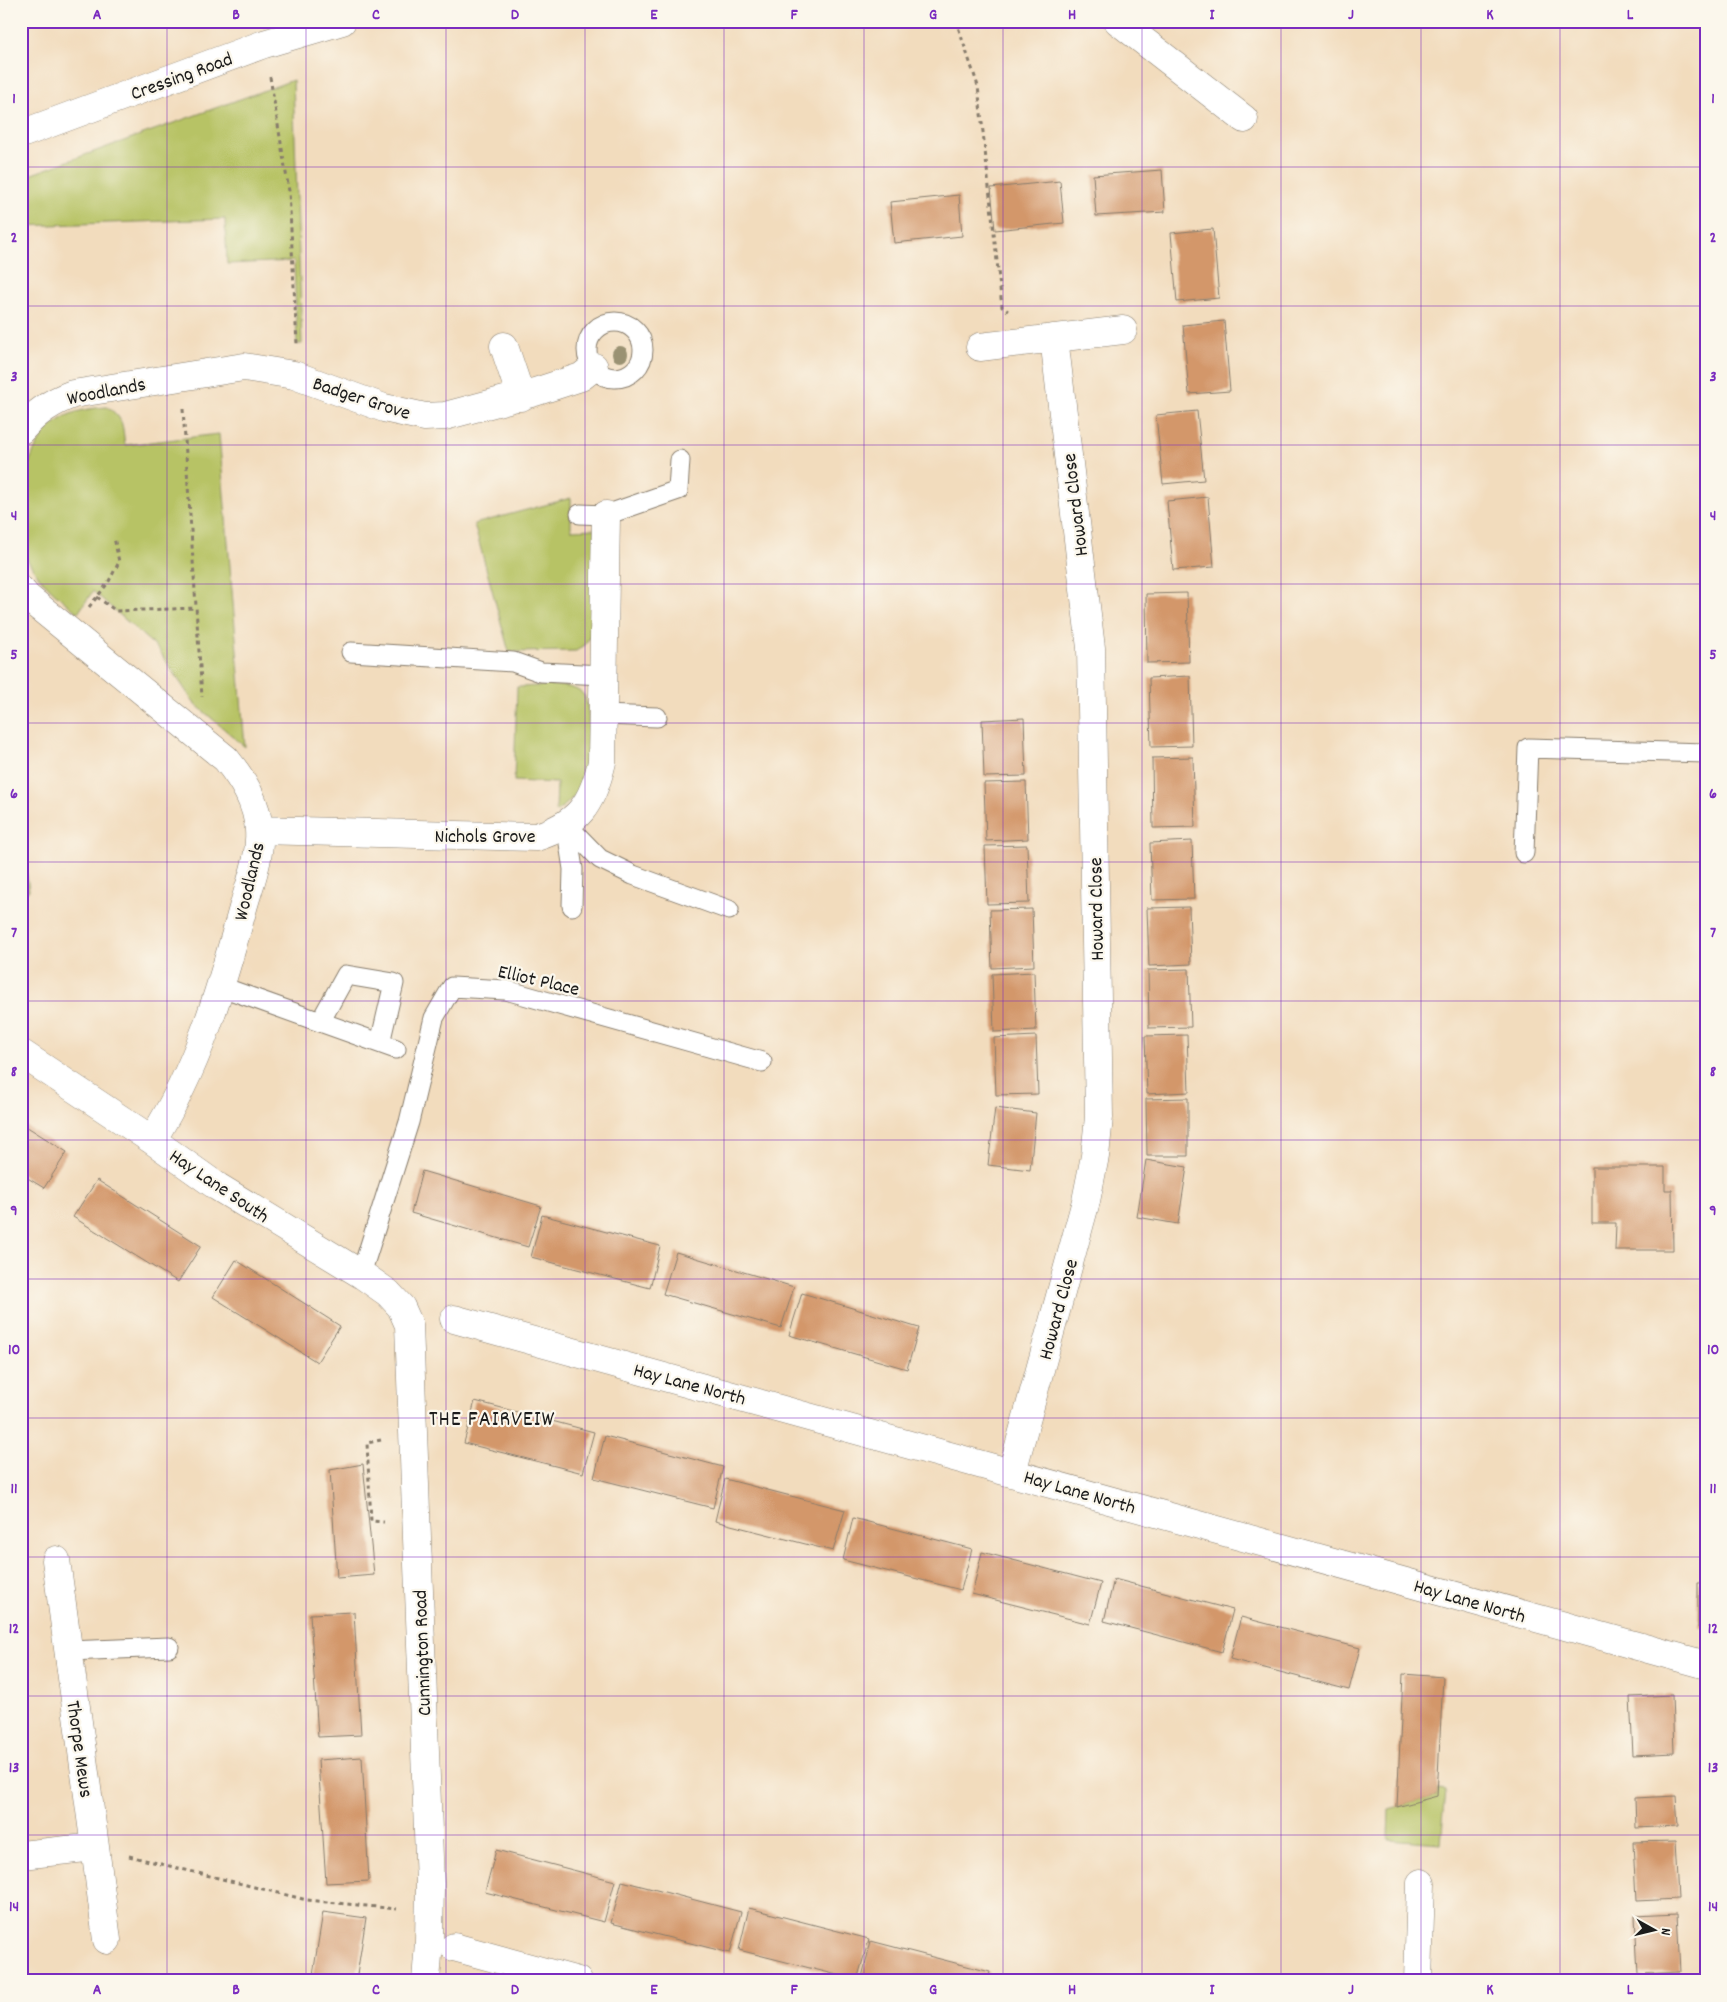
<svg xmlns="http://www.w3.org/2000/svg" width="1727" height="2002" font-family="Dekko,sans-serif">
  <rect width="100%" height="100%" fill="#fbf7ec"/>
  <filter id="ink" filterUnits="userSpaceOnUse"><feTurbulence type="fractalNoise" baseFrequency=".02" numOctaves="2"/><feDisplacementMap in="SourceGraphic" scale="10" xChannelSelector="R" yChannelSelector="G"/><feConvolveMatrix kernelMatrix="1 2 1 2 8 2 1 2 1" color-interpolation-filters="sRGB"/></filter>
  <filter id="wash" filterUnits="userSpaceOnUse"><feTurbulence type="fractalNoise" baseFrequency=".0096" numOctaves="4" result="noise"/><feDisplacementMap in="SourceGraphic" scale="20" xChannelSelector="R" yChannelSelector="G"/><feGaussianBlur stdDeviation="1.12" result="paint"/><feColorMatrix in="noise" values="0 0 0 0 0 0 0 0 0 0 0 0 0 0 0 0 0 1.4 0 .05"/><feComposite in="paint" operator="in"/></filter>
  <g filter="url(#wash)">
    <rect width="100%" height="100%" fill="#f2dcbd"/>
    <!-- green -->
    <path fill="#b7c365" stroke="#6a7040" d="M293,80L302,344H297L294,261L227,264L225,219L21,226V178Z
      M107,407C125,419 122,426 125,445L219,434L245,747L194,703L158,649L93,591L78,613C55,594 35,578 23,551C19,541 21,527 21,516C21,481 31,434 66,416C78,410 93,408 107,407Z
      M571,498V530L596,529L591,634L585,645L576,651L509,652L474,524Z
      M517,687C536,687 567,681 582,693C594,702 587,773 580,787C575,798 565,805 556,812L557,783L514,781Z
      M21,864L26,870L29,890L21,899Z
      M1438,1790L1446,1791L1441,1843L1388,1839L1389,1809L1437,1796Z"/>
    <g id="blocks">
      <!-- building -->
      <path fill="#d3976b" d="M1162,170L1165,212L1096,216L1093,175Z
        M1060,181L1064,223L995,230L991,188Z
        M959,195L962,236L894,243L890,202Z
        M1213,229L1219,298L1177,302L1171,233Z
        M1224,321L1230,391L1189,394L1183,325Z
        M1197,411L1204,480L1163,484L1156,415Z
        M1208,497L1214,567L1173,570L1167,501Z
        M1187,593L1189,662L1147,663L1146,594Z
        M1190,676L1192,746L1151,747L1149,678Z
        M1024,718L1026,776L984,777L982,720Z
        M1193,757L1195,827L1153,828L1152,758Z
        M1026,782L1028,839L986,841L984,783Z
        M1192,841L1194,899L1152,900L1150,843Z
        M1027,845L1029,903L987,904L985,846Z
        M1189,907L1191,964L1149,966L1147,908Z
        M1032,909L1034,966L992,968L990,910Z
        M1189,969L1191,1027L1149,1028L1148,970Z
        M1034,972L1036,1030L994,1032L992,974Z
        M1187,1035L1189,1092L1147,1094L1145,1036Z
        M1036,1036L1038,1094L996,1095L994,1038Z
        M1188,1098V1156H1147L1146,1099Z
        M995,1108L1036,1113L1030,1170L988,1165Z
        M21,1123L67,1152L44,1188L21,1174Z
        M1146,1160L1187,1167L1178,1224L1137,1217Z
        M1592,1167H1665V1190H1672L1673,1250H1615L1616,1223H1592Z
        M422,1171L541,1206L528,1247L411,1213Z
        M97,1180L201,1246L178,1282L73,1217Z
        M542,1215L660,1246L650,1288L531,1257Z
        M676,1252L794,1287L781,1328L663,1294Z
        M236,1260L340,1326L317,1362L213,1297Z
        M802,1293L919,1328L907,1369L789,1335Z
        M475,1401L594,1432L583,1473L464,1443Z
        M605,1436L723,1467L713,1508L594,1478Z
        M363,1464L374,1575L337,1578L330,1470Z
        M725,1479L845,1510L833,1551L715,1521Z
        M853,1518L972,1549L961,1590L843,1560Z
        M982,1552L1101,1583L1090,1624L972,1594Z
        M1114,1579L1233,1610L1222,1652L1104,1621Z
        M1698,1583H1706V1628H1698Z
        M354,1612L361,1735L318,1737L310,1614Z
        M1241,1617L1360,1648L1349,1690L1230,1659Z
        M1403,1674L1443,1677L1437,1796L1397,1807Z
        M1672,1695L1674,1753L1633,1755L1630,1697Z
        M362,1757L369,1881L326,1883L318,1760Z
        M1676,1796L1678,1826L1636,1828L1635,1798Z
        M1675,1841L1678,1899L1636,1901L1633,1842Z
        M496,1850L615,1881L604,1922L485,1892Z
        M622,1881L741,1912L730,1953L611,1923Z
        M749,1908L869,1939L857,1980L739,1950Z
        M323,1912L366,1918L356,1981H312Z
        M1677,1914L1680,1972L1638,1974L1635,1916Z
        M871,1941L990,1972L988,1981H861Z
        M1002,1977L1015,1980V1981H1001Z"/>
    </g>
  </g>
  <g filter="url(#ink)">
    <use href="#blocks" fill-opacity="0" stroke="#877c6c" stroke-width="1"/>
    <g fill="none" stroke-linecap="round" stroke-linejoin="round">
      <!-- lane casing -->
      <g stroke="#877c6c" stroke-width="21">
        <path id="lane" d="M587 350a28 28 0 1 1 56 0a28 28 0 1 1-56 0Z
          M580,514L606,515L678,490L680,460
          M351,652L513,662L541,672L603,675
          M602,715L657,717
          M566,824L600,859L633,875L729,910
          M566,824L573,869L572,906
          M1524,853L1528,748L1706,753
          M222,987L396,1049
          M320,1022L346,975L394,983L380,1043
          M361,1274L409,1122L434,1018L452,987L506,990L762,1062
          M68,1651L169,1647"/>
      </g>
      <!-- street casing -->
      <g stroke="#877c6c" stroke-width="29">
        <path id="street" d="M1118,21L1244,119
          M504,346L521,397
          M980,347L1123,330
          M21,430C37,412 51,402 73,394L244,367L294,375L384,408L425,417L445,416L535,392L581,377L594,367
          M21,590L27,597L226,759C243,780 257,802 259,830C261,856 250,883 243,908C220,991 199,1066 152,1140
          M259,830L536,837C579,824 592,804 602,762L606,515
          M21,1053L152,1140L218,1187L361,1274L388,1293L401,1307L409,1325L430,1884L429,1942L426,1981
          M454,1319L1706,1665
          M1012,1472L1086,1201L1095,1156L1099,1117L1091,648L1054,338
          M95,1847L107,1940
          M21,1855L95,1847L56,1560
          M454,1947L578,1981
          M1418,1981L1421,1883"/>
      </g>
      <!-- secondary casing -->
      <g stroke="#877c6c" stroke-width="29">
        <path id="secondary" d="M21,134L264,44L342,21"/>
      </g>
      <!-- path -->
      <path stroke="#877c6c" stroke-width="3" stroke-dasharray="4 4" stroke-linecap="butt" d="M956,21L978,86L1002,307L1008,311
        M270,77L289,191L297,344
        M183,409L202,697
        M97,597L116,611L196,608
        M89,607L108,583L119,562L114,537
        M381,1440L367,1443L371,1521L384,1522
        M129,1856L307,1900L397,1909"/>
      <!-- lane -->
      <use href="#lane" stroke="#fff" stroke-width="19"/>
      <!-- street -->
      <use href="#street" stroke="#fff" stroke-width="28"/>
      <!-- secondary -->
      <use href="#secondary" stroke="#fff" stroke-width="28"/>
    </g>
    <!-- trees -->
    <circle fill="#9a9273" cx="620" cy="354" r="8"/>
  </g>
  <!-- grid -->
  <path fill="none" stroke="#7b2cbf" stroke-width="1" stroke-opacity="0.55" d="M167,21V1981M306,21V1981M446,21V1981M585,21V1981M724,21V1981M864,21V1981M1003,21V1981M1142,21V1981M1281,21V1981M1421,21V1981M1560,21V1981M21,167H1706M21,306H1706M21,445H1706M21,584H1706M21,723H1706M21,862H1706M21,1001H1706M21,1140H1706M21,1279H1706M21,1418H1706M21,1557H1706M21,1696H1706M21,1835H1706"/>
  <g text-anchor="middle" stroke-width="4.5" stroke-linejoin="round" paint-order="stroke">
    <!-- street labels -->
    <g font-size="20" fill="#1c1c1c" stroke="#fbf7ec">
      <text transform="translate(181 75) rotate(-20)" y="7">Cressing Road</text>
      <text transform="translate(106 390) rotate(-11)" y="7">Woodlands</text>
      <text transform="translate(362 397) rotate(18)" y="7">Badger Grove</text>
      <text transform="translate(1074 505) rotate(-97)" y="7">Howard Close</text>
      <text x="485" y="842">Nichols Grove</text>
      <text transform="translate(248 881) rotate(-77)" y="7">Woodlands</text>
      <text transform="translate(1095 909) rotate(-91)" y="7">Howard Close</text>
      <text transform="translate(539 979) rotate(13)" y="7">Elliot Place</text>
      <text transform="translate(220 1185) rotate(34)" y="7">Hay Lane South</text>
      <text transform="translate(1057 1309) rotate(-75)" y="7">Howard Close</text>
      <text transform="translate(690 1383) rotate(15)" y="7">Hay Lane North</text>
      <text transform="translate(1080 1491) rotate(16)" y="7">Hay Lane North</text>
      <text transform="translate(1470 1600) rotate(16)" y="7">Hay Lane North</text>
      <text transform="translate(421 1653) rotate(-92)" y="7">Cunnington Road</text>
      <text transform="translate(81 1749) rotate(82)" y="7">Thorpe Mews</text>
    </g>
    <!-- quarter labels -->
    <g font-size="22" letter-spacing="1" fill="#1c1c1c" stroke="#fbf7ec">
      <text x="492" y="1425">THE FAIRVEIW</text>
    </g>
  </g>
  <!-- margin -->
  <rect width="1727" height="2002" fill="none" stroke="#fbf7ec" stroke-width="55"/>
  <!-- north arrow -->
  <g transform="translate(1654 1930) rotate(98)" stroke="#fbf7ec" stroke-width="4" paint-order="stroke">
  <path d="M0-4L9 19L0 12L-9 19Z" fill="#1c1c1c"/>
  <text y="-8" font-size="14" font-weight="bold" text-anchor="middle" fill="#1c1c1c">N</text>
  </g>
  <rect x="28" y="28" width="1672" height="1946" fill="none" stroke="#7b2cbf" stroke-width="2"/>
  <g font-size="16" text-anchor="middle" font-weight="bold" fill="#7b2cbf">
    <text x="97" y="19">A</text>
    <text x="236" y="19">B</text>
    <text x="376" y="19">C</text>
    <text x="515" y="19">D</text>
    <text x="654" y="19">E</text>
    <text x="794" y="19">F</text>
    <text x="933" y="19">G</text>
    <text x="1072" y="19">H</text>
    <text x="1212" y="19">I</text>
    <text x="1351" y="19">J</text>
    <text x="1490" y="19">K</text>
    <text x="1630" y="19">L</text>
    <text x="14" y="103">1</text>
    <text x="1713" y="103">1</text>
    <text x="14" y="242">2</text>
    <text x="1713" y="242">2</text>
    <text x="14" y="381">3</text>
    <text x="1713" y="381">3</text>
    <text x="14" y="520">4</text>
    <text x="1713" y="520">4</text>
    <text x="14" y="659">5</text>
    <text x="1713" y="659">5</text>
    <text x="14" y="798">6</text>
    <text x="1713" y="798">6</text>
    <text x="14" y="937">7</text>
    <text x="1713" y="937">7</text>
    <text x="14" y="1076">8</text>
    <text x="1713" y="1076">8</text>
    <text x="14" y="1215">9</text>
    <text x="1713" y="1215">9</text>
    <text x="14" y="1354">10</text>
    <text x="1713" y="1354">10</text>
    <text x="14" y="1493">11</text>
    <text x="1713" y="1493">11</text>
    <text x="14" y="1633">12</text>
    <text x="1713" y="1633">12</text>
    <text x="14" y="1772">13</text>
    <text x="1713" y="1772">13</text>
    <text x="14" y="1911">14</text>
    <text x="1713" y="1911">14</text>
    <text x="97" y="1994">A</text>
    <text x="236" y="1994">B</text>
    <text x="376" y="1994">C</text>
    <text x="515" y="1994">D</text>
    <text x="654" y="1994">E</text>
    <text x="794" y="1994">F</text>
    <text x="933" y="1994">G</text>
    <text x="1072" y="1994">H</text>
    <text x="1212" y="1994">I</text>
    <text x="1351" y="1994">J</text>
    <text x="1490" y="1994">K</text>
    <text x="1630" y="1994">L</text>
  </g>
</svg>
